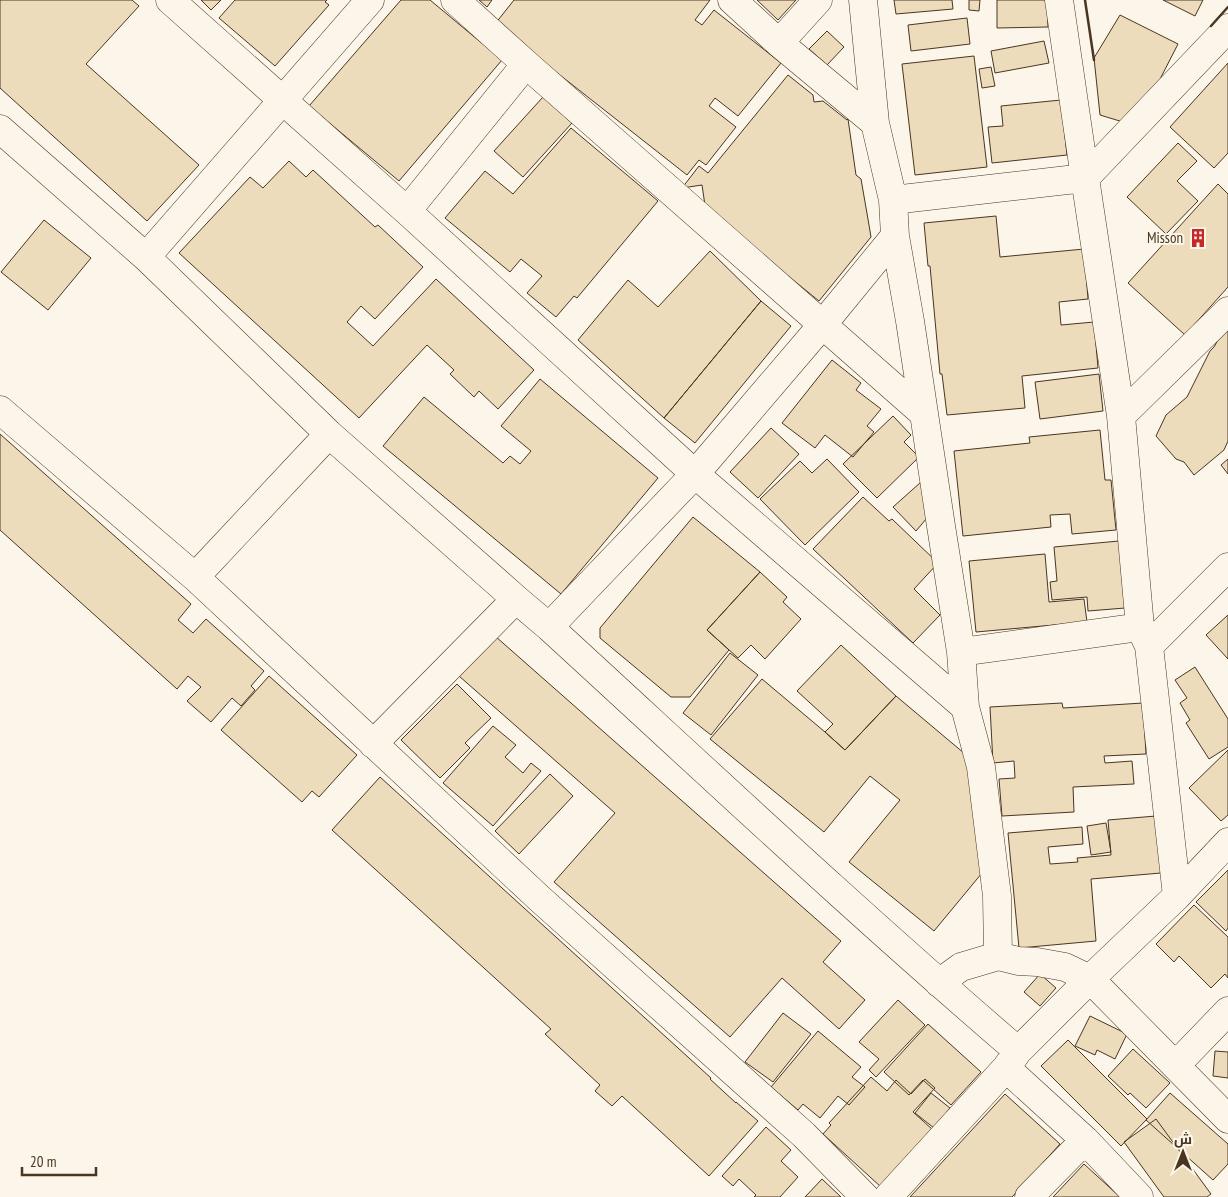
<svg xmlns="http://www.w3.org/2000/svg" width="1228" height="1197" font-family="'PT Sans Narrow',Cairo,sans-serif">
  <rect width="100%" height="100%" fill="#fbf6e9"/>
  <!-- building -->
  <path fill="#ecdcbc" stroke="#4a3520" d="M0,0H132L139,6L86,64L199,165L147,221L0,88Z
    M201,0H221L211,10Z
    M235,0H327L325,2L329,5L275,66L219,18Z
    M401,0H430L502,60L399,181L309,106Z
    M479,0H492L487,7Z
    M514,0H710L695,20L702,25L714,10L781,63L738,116L715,98L709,106L736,127L706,165L699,160L687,175L495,24Z
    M757,0H796L778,20Z
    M894,0H952L953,9L896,14Z
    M969,0H980L979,11L969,10Z
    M997,0H1047L1048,27L997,28Z
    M1163,0H1203L1195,16Z
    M1120,15L1178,44L1156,87L1123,122L1100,115L1094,58Z
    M967,18L970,44L911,51L908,25Z
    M827,31L844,47L827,65L809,49Z
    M1044,41L1049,63L995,73L991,51Z
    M974,56L987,167L915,175L902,64Z
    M1228,63V153L1214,168L1170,127Z
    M991,67L995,86L982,88L979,69Z
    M788,75L813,95L814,102L823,101L847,120L848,119L856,175L861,179L869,225L871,237L819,301L745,241L707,219L702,185L682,188L699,166L708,173Z
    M543,97L572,123L523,177L494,151Z
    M1061,100L1067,155L992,163L988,127L1003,126L1001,106Z
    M571,128L658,201L577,298L574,296L556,317L527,293L542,276L521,259L510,272L445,218L485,171L513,194Z
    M1178,143L1197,161L1177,181L1198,201L1166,234L1127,197Z
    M289,161L306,177L313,170L375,227L378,225L423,267L375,319L361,306L347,322L373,346L436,279L534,370L498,409L479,391L474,397L450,374L454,370L427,345L359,418L179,253L250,177L263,188Z
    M1218,184L1228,194V287L1185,335L1128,283Z
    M996,216L1000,257L1084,249L1088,299L1059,302L1061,325L1094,322L1098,368L1022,376L1025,408L947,415L942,374H940L930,266H928L924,223Z
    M44,220L91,258L48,310L1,272Z
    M710,251L761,301L664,418L578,340L628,280L658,307Z
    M761,301L791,326L695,443L664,418Z
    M1228,330V441L1224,450L1194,475L1184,462L1176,459L1156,436L1166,415L1187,397L1210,351L1214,347L1219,338Z
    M832,360L861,383L856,390L881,409L867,426L874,432L853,457L825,435L815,448L782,423Z
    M1099,374L1103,411L1040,419L1035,382Z
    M540,379L658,478L561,594L383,446L424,397L503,463L510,456L520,464L531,451L501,426Z
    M893,416L911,435L904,442L919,457L877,498L843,464Z
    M771,428L799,454L758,498L730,472Z
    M1100,430L1105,480H1111L1116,530L1072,534L1070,514L1050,515L1051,527L963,536L954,451L1030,443L1029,437Z
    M0,434L191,604L178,620L193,633L206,619L264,671L251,686L255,690L241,706L232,698L211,722L187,701L201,687L188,676L177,689L0,530Z
    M827,459L859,492L805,545L760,499L800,461L812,473Z
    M1228,459V474L1221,465Z
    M921,482L927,518L916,531L893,507Z
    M863,497L889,521L892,519L938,563L914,589L940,615L913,643L813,549Z
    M693,517L760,572L707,630L729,650L690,697H671L600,638V628Z
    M1119,541L1125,608L1088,611L1087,597L1052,600L1050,582L1057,581L1054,547Z
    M1045,554L1049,602L1084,599L1087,622L976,632L969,561Z
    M760,572L787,597L783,602L801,619L765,659L751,645L738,658L707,630Z
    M1228,615V659L1206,635Z
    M495,636L841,941L823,962L865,1000L839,1029L782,978L730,1037L554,882L615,813L459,676Z
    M841,645L896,696L845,750L825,732L833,724L797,691Z
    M730,653L758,675L711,735L683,713Z
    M1195,667L1228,719V747L1209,759L1186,723L1190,720L1180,703L1187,698L1175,680Z
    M269,676L357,755L319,797L312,791L302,802L221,730Z
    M762,679L825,732L845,750L896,696L971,759L982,873L934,931L849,862L900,800L870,776L824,832L710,739Z
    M457,684L491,718L465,743L470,748L440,778L401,740Z
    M1062,703L1063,708L1143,703L1146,754L1104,756L1105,763L1132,761L1134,784L1073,787L1074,812L1002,816L999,779L1015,778L1014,761L993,763L990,707Z
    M493,726L516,745L505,757L523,773L531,763L541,771L493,826L443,783Z
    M1228,750V815L1221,821L1189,788Z
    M550,774L573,796L519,854L495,831Z
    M380,777L711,1078L710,1079L736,1103V1102L758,1121L709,1176L622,1096L612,1106L595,1091L600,1085L545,1034L551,1029L332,830Z
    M1156,816L1161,873L1091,879L1096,941L1019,948L1008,833L1082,827L1083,844L1048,847L1050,864L1078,862L1077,858L1111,855L1108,820Z
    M1106,823L1111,852L1091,855L1087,826Z
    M1228,870V928L1226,931L1196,902Z
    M1194,905L1228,937V978L1225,974L1211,988L1179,956L1174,962L1156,944Z
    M1040,974L1056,988L1040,1006L1024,992Z
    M898,1000L925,1025L876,1077L869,1070L879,1059L859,1042Z
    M783,1013L811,1034L773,1082L745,1062Z
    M1090,1016L1127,1034L1115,1059L1097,1050L1095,1055L1075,1046Z
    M928,1024L981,1072L951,1105L923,1080L909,1095L884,1072Z
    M818,1031L861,1067L852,1077L865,1087L849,1105L838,1096L820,1118L803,1104L798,1110L771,1087Z
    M1068,1040L1147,1119L1121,1146L1041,1066Z
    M1133,1049L1170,1083L1146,1108L1130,1093L1128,1095L1108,1076Z
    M1215,1051L1228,1052V1078L1213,1076Z
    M871,1077L887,1091L896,1080L911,1094L925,1079L935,1088L913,1112L933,1130L881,1187L823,1134L831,1125L829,1123Z
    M931,1093L950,1108L934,1128L915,1113Z
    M1170,1093L1228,1144V1164L1213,1180L1146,1120Z
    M1005,1094L1060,1144L1012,1197H910Z
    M1156,1119L1211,1194L1207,1197H1164L1124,1142Z
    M766,1127L791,1150L781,1161L798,1177L780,1197H754L756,1195L739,1179L733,1186L722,1176Z
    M1084,1164L1120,1197H1053Z
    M822,1179L841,1197H805Z"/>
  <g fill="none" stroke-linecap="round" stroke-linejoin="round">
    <!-- minor casing -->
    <g stroke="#4a3520" stroke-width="29">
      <path id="minor" d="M170,0L407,211L695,474L965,707
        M455,0L526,64L923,413
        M732,0L779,43L875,123
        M863,0L875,123L893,200L895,236L910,321L941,526L961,652L965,707L981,767L997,896L998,956L961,967L939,983
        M1059,0L1085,178L1121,416L1140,627L1149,646L1177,896
        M779,43L818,0
        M0,129L146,257L329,434L516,599L549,627C704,769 858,914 1018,1051
        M893,200L1085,178L1228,28
        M407,211L526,64
        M146,257L370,0
        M0,410L195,577L540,899L804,1135L865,1197
        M1121,416L1228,311
        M195,577L329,434
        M549,627L695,474L823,324L895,236
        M1149,646L1228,567
        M961,652L1140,627
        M373,744L516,599
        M998,956L1018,961L1037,962L1065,967L1090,979L1228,1119
        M1176,1065L1228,1011
        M888,1197L1006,1068
        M1029,1197L1085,1140
        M1139,1197L1085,1140L1006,1068L1018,1051L1090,979L1177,896L1228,842"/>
    </g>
    <!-- minor -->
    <use href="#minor" stroke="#fbf6e9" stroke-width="28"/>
    <!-- wall -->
    <path stroke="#4a3520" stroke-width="2.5" d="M1085,0L1094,60
      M1211,26L1228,7"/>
  </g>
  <!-- icons -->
  <defs>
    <g id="building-bare" transform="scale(1.5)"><path d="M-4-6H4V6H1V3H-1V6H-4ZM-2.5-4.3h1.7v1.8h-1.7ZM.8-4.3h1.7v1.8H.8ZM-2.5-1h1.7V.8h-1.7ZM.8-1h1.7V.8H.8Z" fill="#c62828" stroke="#fbf6e9" stroke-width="2.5" paint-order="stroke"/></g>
  </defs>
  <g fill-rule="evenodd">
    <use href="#building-bare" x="1198" y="238"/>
  </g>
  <g text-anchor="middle" stroke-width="4" stroke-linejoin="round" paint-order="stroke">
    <!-- poi labels -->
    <g font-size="15" fill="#4a3520" stroke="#fbf6e9" text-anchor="end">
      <text x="1183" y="243">Misson</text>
    </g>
  </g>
  <!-- north arrow -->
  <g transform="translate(1183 1152)" stroke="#fbf6e9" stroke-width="4" paint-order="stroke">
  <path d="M0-4L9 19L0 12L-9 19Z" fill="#4a3520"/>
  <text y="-8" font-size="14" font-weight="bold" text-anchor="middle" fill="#4a3520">ش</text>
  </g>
  <!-- scale -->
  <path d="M22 1167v8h74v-8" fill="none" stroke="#4a3520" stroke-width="2.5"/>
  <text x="30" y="1167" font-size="15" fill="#4a3520" stroke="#fbf6e9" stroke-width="4" paint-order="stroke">20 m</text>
</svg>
